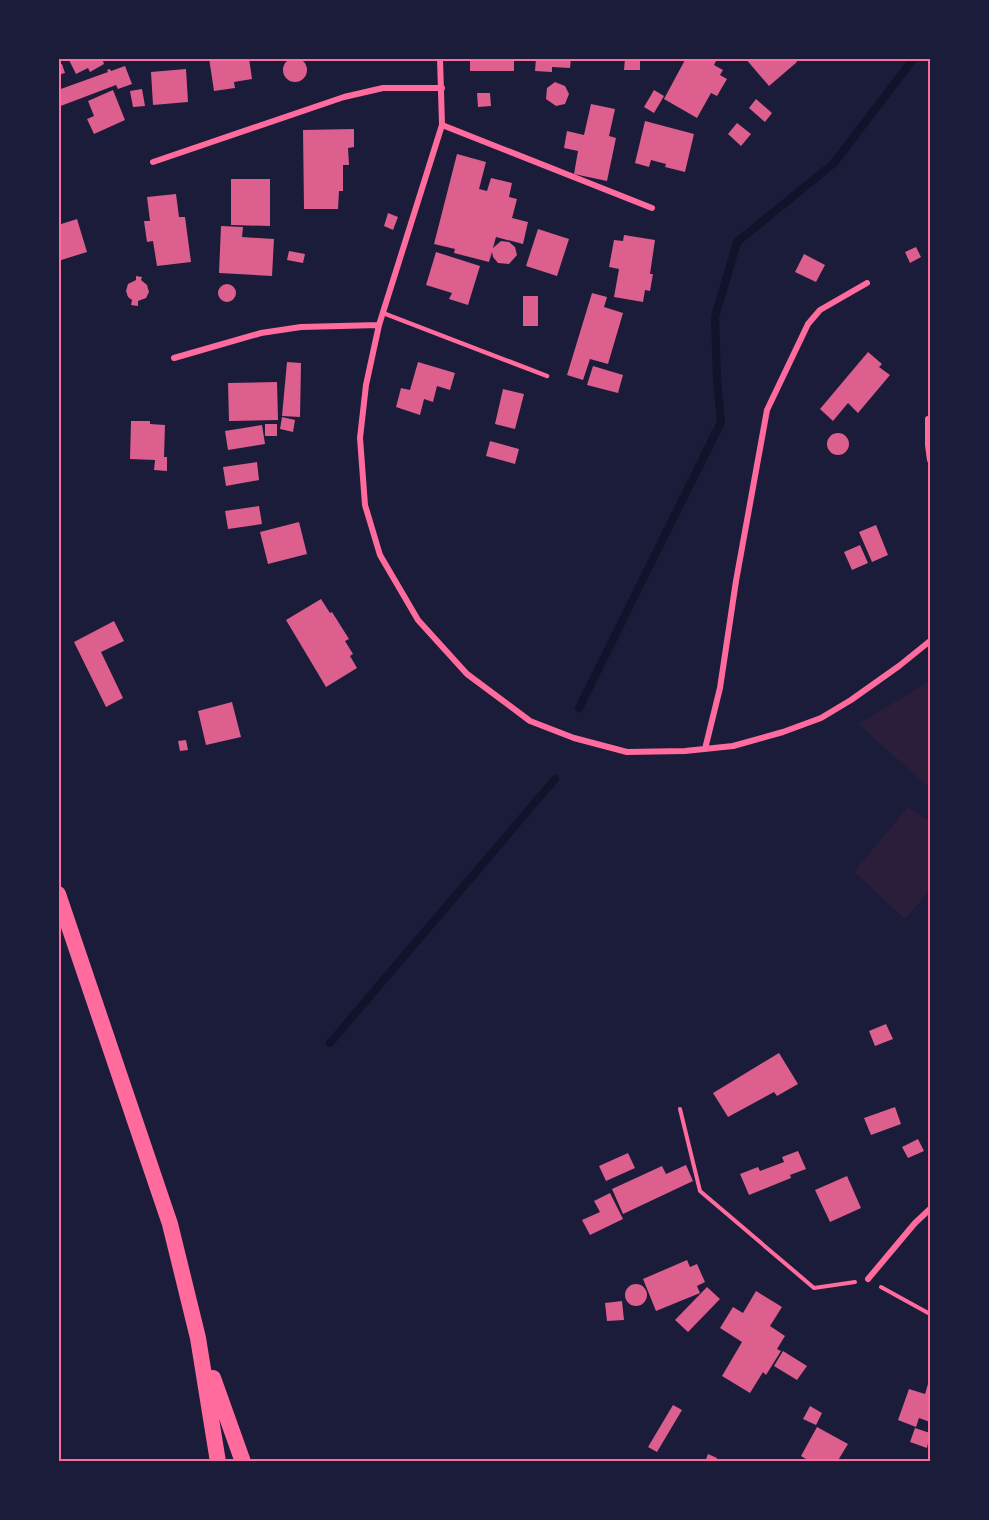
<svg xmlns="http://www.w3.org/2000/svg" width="989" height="1520" font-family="Overpass,sans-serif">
  <rect width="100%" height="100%" fill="#1b1b3a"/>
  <!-- green -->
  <path fill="#2a1e3b" d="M930,681V788L858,724Z
    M908,807L930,822V890L905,919L854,872Z"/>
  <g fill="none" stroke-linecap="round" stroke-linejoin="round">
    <!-- stream -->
    <path stroke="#12122b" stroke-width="8" d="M579,708L721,422L717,379L715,317L737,242L834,163L914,58
      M330,1043L555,779"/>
  </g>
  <!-- building -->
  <path fill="#dd5f8e" d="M68,58H102L104,64L90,72L88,68L76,74Z
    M209,58H249L252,79L234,82L235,88L214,91Z
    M470,58H514V71H470Z
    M536,58H571L570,68L552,67V72L535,71Z
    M625,58H640V70H624Z
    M686,58H712L716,61L714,65L723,70L720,75L727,79L717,96L711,93L697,118L664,99Z
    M745,58H794L797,62L769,86Z
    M283 70a12 12 0 1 1 24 0a12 12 0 1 1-24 0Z
    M62,64L65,73L58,75V65Z
    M125,66L132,84L118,89L116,85L58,107V90L108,72L107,70L110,69L111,71Z
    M186,69L188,102L153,105L151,72Z
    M555,82L565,86L569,94L565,104L556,106L546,99L547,88Z
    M142,89L145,106L133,107L130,91Z
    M113,90L125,120L94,134L87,119L94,116L88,101Z
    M654,90L664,96L654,113L644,107Z
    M477,93H490L491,106L478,107Z
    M756,99L772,113L765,122L749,108Z
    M591,104L615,109L609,136L616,138L607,181L574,174L578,151L564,148L567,131L584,135Z
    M645,121L694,134L685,172L665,167L666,164L651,160L649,167L635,163Z
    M737,123L751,134L741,146L728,134Z
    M354,129V147L348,148L349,165H343V191H339L338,209H304L303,130Z
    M457,154L486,162L479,189L487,191L491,178L512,183L509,197L517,199L512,218L528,222L523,244L496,237L493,248L501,241L509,242L515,247L517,255L509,264L498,263L493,257L492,252L489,262L454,253L455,249L434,244Z
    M231,179H270V226L231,225Z
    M176,194L179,217H185L191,262L157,266L153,241L147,242L144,221H150L147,197Z
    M388,213L398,217L393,230L384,226Z
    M77,219L87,252L58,261V225Z
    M221,226L243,227L242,237L274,239L272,276L219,273Z
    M538,229L569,239L557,276L526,266Z
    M624,235L655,240L650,274H653L650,291L645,290L643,302L614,297L619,269L609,267L614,240L623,241Z
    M916,247L921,257L910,263L905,252Z
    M289,251L305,254L303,263L287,260Z
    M436,252L480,266L468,305L449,299L452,293L426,285Z
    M804,254L825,265L816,282L795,272Z
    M136,276L142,277L141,280L147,285L149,292L146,298L138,301V306L131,305L132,300L128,297L126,291L128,284L136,280Z
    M218 293a9 9 0 1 1 18 0a9 9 0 1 1-18 0Z
    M592,293L607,297L604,307L623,313L608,364L590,359L583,380L567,375Z
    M523,296H538V326H523Z
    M868,352L882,364L879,367L890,375L858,413L848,403L833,421L820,409Z
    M287,362L301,363L300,417L282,416Z
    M418,362L455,373L450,390L437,386L433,402L424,399L420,415L396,407L401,388L410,390Z
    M593,366L623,375L618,393L587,385Z
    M277,382L278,420L229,421L228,383Z
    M503,389L524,394L515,429L495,424Z
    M282,417L295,420L293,432L280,429Z
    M131,421H150V424L165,425L164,457H167V471L154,470L155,460L130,459Z
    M265,424H277V436H265Z
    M262,425L265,444L228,450L225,431Z
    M827 444a11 11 0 1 1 22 0a11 11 0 1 1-22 0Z
    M490,441L519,449L515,464L486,456Z
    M257,462L259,480L226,486L223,467Z
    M259,506L262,524L228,529L225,511Z
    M299,522L307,554L268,564L260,532Z
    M876,525L888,555L872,562L859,532Z
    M860,545L868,563L852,570L844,552Z
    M321,599L330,613L332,612L349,639L345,641L353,654L350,656L357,668L326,687L286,620Z
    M114,621L124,641L101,652L123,698L106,707L74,642Z
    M232,702L241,737L206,745L198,711Z
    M186,740L188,750L180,751L178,741Z
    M886,1024L893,1039L875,1046L869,1031Z
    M779,1053L798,1084L777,1096L774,1092L728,1117L713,1093Z
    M895,1107L901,1124L871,1135L864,1118Z
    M918,1139L924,1151L908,1158L902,1147Z
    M798,1151L806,1169L790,1175L791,1178L749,1195L740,1174L758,1167L760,1171L784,1162L782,1157Z
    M628,1153L635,1168L606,1181L599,1166Z
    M686,1165L693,1181L623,1214L612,1189L662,1166L666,1174Z
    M847,1176L861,1208L830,1222L815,1190Z
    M610,1193L623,1219L590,1235L582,1220L600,1212L594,1201Z
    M687,1260L690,1267L697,1264L705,1282L697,1286L700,1293L656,1311L643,1279Z
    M625 1295a11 11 0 1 1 22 0a11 11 0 1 1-22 0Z
    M707,1287L720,1299L688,1332L675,1320Z
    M756,1291L782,1307L770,1326L785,1336L777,1349L781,1351L766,1375L763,1372L750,1393L722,1376L742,1342L720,1328L733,1307L743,1313Z
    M622,1301L624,1320L607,1321L605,1303Z
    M783,1351L807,1366L797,1380L774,1366Z
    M928,1384L930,1385V1422L919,1418L916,1427L898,1420L909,1389L925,1394Z
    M673,1405L682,1410L657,1452L648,1447Z
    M810,1406L822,1413L816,1425L803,1419Z
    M817,1427L848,1444L837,1462H811L801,1456Z
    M915,1428L930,1433L927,1448L910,1442Z
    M708,1454L717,1458L716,1462H705Z"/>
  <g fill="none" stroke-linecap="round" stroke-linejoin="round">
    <!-- path -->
    <path stroke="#ff6b9d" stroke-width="4" d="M680,1109L700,1191L814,1288L855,1282
      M881,1287L930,1314"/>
    <!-- service -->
    <path stroke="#ff6b9d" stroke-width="4.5" d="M383,313L547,376"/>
    <!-- minor -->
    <path stroke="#ff6b9d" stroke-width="6" d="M440,58L442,125L379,325L366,385L360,438L365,505L380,555L418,620L467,674L530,721L574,738L627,752L685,751L733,746L783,732L821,718L851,700L899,666L930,641
      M442,125L652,208
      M153,162L344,97L383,88H442
      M174,358L261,333L301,327L379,325
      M928,419V445L930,460
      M705,749L720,688L736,581L767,410L808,324L820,310L867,283
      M868,1279L915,1223L930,1209"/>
    <!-- trunk -->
    <path stroke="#ff6b9d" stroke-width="16" d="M58,894L170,1224L198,1338L218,1462
      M213,1378L243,1462"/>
  </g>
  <!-- border -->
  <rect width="989" height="1520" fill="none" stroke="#1b1b3a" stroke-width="120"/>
  <rect x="60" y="60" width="869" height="1400" fill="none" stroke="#ff6b9d" stroke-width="2"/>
</svg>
